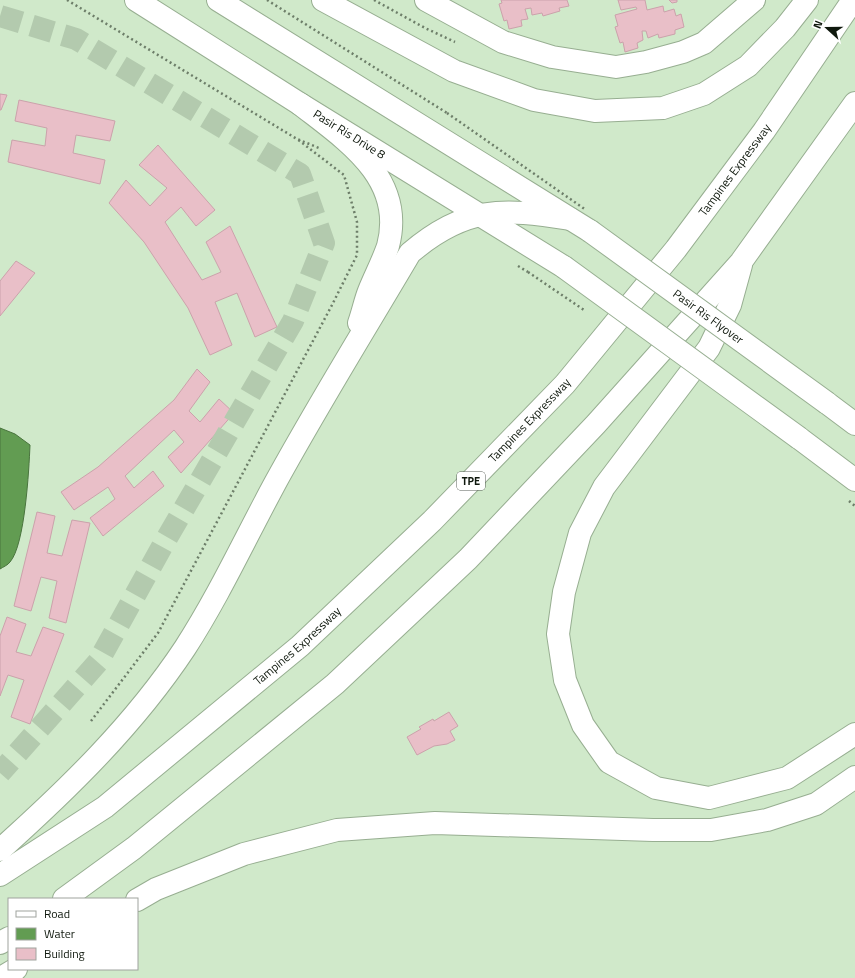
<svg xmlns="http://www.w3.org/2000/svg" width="855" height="978" font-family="'Titillium Web',sans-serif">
  <rect width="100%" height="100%" fill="#d0e9ca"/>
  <!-- water -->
  <path fill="#629c52" stroke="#49743d" d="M0,428L15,434L30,445C29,469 25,545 10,562C8,565 3,567 0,569Z"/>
  <!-- building -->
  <path fill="#e9bfc8" stroke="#cba2ab" d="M501,0H567L569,6L559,8L560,11L543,16L542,13L532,15L531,8L525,9L528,19L521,20L522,26L509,29L507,20L504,21L499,4L502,3Z
    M618,0H645L647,10L663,6L664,12L674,9L676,16L681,14L684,27L675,30V34L659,38L658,34L648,38L646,31H642L643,40L637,43L638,48L625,52L623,42L620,43L615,27L618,26L615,15L637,9L636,7L621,10Z
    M669,0H677V2L672,3Z
    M0,94L7,95L1,110H0Z
    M19,100L115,121L110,141L76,135L73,153L105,160L100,184L8,162L12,140L45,146L47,128L15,121Z
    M158,145L215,210L196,226L181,207L165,222L202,280L221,272L206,242L230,226L277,327L255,337L237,293L215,302L232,345L210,355L188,308L144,242L109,203L126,180L150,206L167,188L139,165Z
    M16,261L35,273L0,316V281Z
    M197,369L210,382L189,411L200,422L219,399L234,413L181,473L168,457L184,442L174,430L125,476L134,488L153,471L164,486L103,536L90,518L115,499L108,487L74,510L61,492L98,467L174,400Z
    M37,512L55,516L47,553L62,556L72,520L90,523L66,623L49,618L57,581L41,577L31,611L14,606Z
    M7,617L26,624L16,652L31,656L43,627L64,634L30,724L11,717L24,680L8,675L0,696V636Z
    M449,712L458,726L450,731L455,740L447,744L434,746L417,755L407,737L421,729L419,727L433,719L434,721Z"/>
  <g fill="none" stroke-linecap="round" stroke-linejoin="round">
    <!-- minor-tunnel -->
    <path stroke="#b3caae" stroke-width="22" stroke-dasharray="22 11" stroke-linecap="butt" d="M0,16L76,39L300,174L324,243L293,321L164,543L98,662L0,773"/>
    <!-- minor casing -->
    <g stroke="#97ae91" stroke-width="24">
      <path id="minor" d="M426,0L503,42L552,57L616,67L646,62L683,52L704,43L754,0"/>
    </g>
    <!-- major casing -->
    <g stroke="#97ae91" stroke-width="24">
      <g id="major">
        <path id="s1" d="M136,0L300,104L564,267"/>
        <path d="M218,0L590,231"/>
        <path d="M827,403L855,424"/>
        <path d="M799,438L855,480"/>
      </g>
    </g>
    <!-- highway casing -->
    <g stroke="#97ae91" stroke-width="24">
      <g id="highway">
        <path d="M323,0L454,71L534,100L595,111L663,108L704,94L748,66L785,28L807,0"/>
        <path d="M300,104C346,140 406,178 388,246C383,261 375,276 369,291C365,301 363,312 359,323"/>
        <path d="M741,265L730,305L709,348L604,487L580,533L564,592L558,634L565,680L583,725L609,762L656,788L709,798L787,778L855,734"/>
        <path d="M0,850C68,789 134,725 185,648C218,597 244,541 273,487C316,408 364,331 410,253C465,206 502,208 570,219"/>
        <path id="s2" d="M0,875L105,807L300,646L432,521L565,384L676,249L764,131L853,0"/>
        <path d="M64,899L134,848L335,684L468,559L596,424L741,262L855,103"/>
        <path d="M137,900L156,889L244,854L337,830L435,823L653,830H711L767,820L816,804L855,777"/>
        <path d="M0,943L9,938"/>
        <path d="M1,978L16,969"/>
      </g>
    </g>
    <!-- path -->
    <path stroke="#6d7e69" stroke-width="2.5" stroke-dasharray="2 3" stroke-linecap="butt" d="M67,0L297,139L319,148
      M267,0L447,113
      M374,0L425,28L455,42
      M518,266L528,272
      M849,501L855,506
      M91,721L158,633L332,305L357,255V222L344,175L297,139"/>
    <!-- minor -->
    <use href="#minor" stroke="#fff" stroke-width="22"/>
    <!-- major -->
    <use href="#major" stroke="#fff" stroke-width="22"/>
    <!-- highway -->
    <use href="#highway" stroke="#fff" stroke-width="22"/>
    <!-- major-bridge casing -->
    <g stroke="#97ae91" stroke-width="24" stroke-linecap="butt">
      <g id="major-bridge">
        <path id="s3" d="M590,231L827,403"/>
        <path d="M564,267L799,438"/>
      </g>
    </g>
    <!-- path-bridge -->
    <path stroke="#6d7e69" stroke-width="2.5" stroke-dasharray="2 3" stroke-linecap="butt" d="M447,113L586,210
      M528,272L584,310"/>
    <!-- major-bridge -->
    <use href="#major-bridge" stroke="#fff" stroke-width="22"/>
  </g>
  <g text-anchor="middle" stroke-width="3" stroke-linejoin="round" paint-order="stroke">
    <!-- shield labels -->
    <rect fill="#fff" stroke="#575d56" stroke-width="1" x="457" y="472" width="28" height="18" rx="3"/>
    <g font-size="11" font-weight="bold" fill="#0f180d">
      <text x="471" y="485">TPE</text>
    </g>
    <!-- street labels -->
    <g font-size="12" fill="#0f180d" stroke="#fff">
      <text dy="4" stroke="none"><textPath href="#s1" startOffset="252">Pasir Ris Drive 8</textPath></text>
      <text dy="4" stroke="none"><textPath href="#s2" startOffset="1024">Tampines Expressway</textPath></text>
      <text dy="4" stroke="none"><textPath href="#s3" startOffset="146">Pasir Ris Flyover</textPath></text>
      <text dy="4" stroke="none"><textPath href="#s2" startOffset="700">Tampines Expressway</textPath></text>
      <text dy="4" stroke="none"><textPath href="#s2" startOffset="376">Tampines Expressway</textPath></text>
    </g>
  </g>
  <!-- legend -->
  <rect x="8" y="898" width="130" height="72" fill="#ffffff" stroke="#9fa39e"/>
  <rect x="16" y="911" width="20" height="6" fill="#ffffff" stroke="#9fa39e"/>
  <text x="44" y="918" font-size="12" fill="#0f180d">Road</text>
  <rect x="16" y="928" width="20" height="12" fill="#629c52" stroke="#9fa39e"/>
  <text x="44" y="938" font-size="12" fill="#0f180d">Water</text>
  <rect x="16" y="948" width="20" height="12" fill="#e9bfc8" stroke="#9fa39e"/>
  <text x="44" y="958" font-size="12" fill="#0f180d">Building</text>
  <!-- north arrow -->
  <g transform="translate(827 28) rotate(291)" stroke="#ffffff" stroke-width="3" paint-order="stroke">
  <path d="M0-3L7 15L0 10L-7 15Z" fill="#0f180d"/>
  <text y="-6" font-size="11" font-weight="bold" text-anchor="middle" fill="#0f180d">N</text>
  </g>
</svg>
